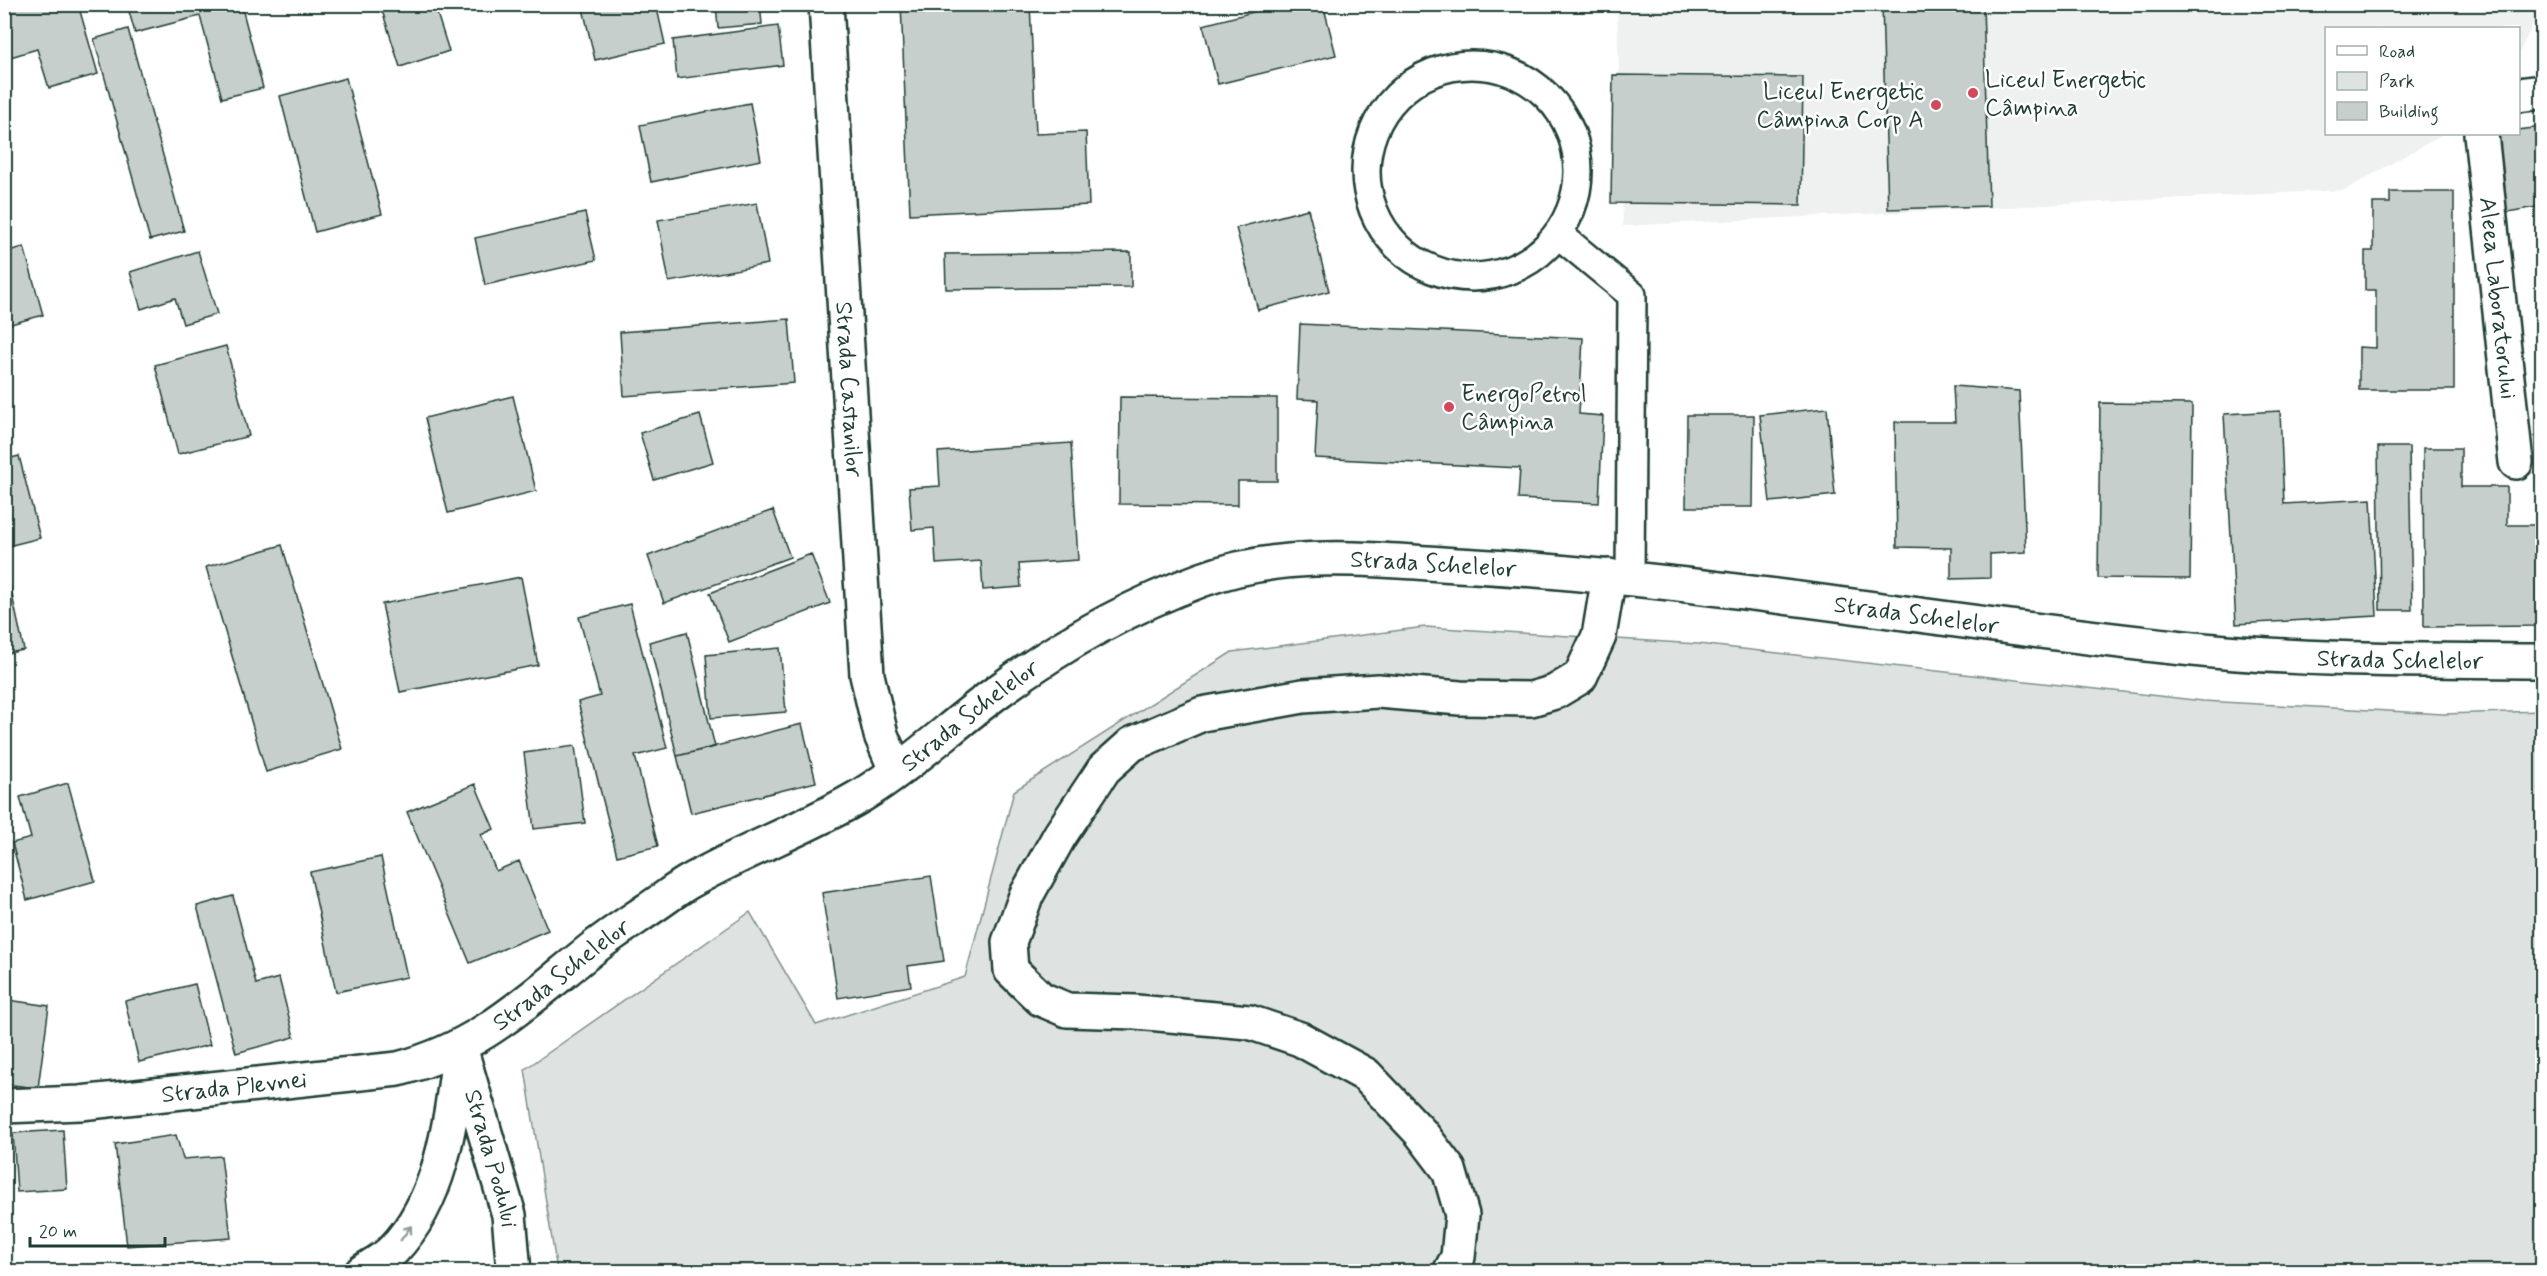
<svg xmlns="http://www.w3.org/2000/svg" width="2547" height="1276" font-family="Mynerve,sans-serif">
  <rect width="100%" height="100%" fill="#fff"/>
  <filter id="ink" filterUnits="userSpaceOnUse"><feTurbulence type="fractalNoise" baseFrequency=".0167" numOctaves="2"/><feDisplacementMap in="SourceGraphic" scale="12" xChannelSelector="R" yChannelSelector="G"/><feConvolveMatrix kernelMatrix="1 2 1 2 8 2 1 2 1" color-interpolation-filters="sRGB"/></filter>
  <g filter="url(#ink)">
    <!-- built -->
    <path fill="#eef1f0" d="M1617,5L2542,4V5L2519,53L2518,28H2326V134H2443L2345,190L1623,226Z"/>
    <!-- green -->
    <path fill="#dee3e2" stroke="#7e908b" stroke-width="1.5" d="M1425,627L1698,644L2203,701L2443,714L2542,711V1271H557L525,1069L750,912L816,1025L965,977L1014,791L1232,652Z"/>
    <!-- building -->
    <path fill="#c7cfcc" stroke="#1f3d34" stroke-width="1.5" d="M4,4H78L98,74L49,88L37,49L4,59Z
      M127,4H241L263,88L222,98L200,16L135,33Z
      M380,4H434L449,51L400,67Z
      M582,4H656L665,44L595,60Z
      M716,4H760L762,24L718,28Z
      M901,4H1030L1036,134L1086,132L1089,205L910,214Z
      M1284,4H1323L1336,55L1218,84L1203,25Z
      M1882,4H1983L1989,206L1888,209Z
      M778,26L783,65L677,79L673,40Z
      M128,29L184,231L150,240L94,39Z
      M1613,75L1803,77L1801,205L1611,203Z
      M346,78L382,214L315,232L280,96Z
      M750,103L761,160L651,182L640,125Z
      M2542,127V206L2502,213L2490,135L2518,134V130Z
      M2390,192H2454V390H2359V347L2376,348V290H2365V251H2373V203H2390Z
      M757,203L768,264L669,282L658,220Z
      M1308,209L1329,291L1258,310L1236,228Z
      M585,213L596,260L485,285L475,238Z
      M24,247L43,315L4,326V252Z
      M198,251L217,314L183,324L175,298L141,309L130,272Z
      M1131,252V287L946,289L945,254Z
      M789,319L794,383L624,396L620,332Z
      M1300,324L1583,338L1579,414L1603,416L1599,503L1518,499L1520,468L1315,458L1318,400L1297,399Z
      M226,346L249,436L178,454L155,365Z
      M1953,386L2019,391L2026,552L1990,554V578L1951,579V548L1897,547L1895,422H1955Z
      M513,396L536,491L448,513L425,418Z
      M1120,397L1277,398V481H1238V505L1119,504Z
      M2100,403L2192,404L2190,579L2098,578Z
      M1827,408L1835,495L1770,502L1760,415Z
      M2280,411L2284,504L2371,499L2377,616L2236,624L2224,414Z
      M700,415L713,462L654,480L640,433Z
      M1687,415H1754L1753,507H1686Z
      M1071,443L1078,560L1019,564L1021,587L983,590L981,561L936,564L934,528L912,530L909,488L940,486L938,452Z
      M2378,447H2409L2412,610H2380Z
      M2423,448H2461V487H2507V525H2542V626L2424,627Z
      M19,456L40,538L4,547V460Z
      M773,510L790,557L664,603L648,556Z
      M282,545L342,749L266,772L206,567Z
      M811,554L830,603L729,642L710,593Z
      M4,576H8L24,650L4,654Z
      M521,577L538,665L400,692L382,604Z
      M630,604L667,748L635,756L658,846L617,856L578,702L600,696L579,617Z
      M687,632L715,747L677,756L649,642Z
      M780,648L786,712L711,718L706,655Z
      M802,724L816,782L691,813L677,756Z
      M575,746L585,823L534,829L524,753Z
      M68,783L95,881L27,900L12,843L31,838L20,797Z
      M475,784L494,829L481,835L496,871L519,861L548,930L470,963L407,812Z
      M381,857L407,977L336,992L310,872Z
      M931,876L944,961L908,966L911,986L838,998L822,893Z
      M233,896L256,984L279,978L294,1037L236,1053L197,906Z
      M195,984L210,1045L139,1062L125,1001Z
      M8,1000L49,1006L38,1088L4,1084V1028Z
      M63,1130L67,1189L17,1192L13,1133Z
      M176,1135L183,1159L221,1156L231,1238L127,1246L115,1144Z"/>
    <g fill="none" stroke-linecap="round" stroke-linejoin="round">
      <!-- service casing -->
      <g stroke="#1f3d34" stroke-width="32">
        <path id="service" d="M1366 171a106 106 0 1 1 212 0a106 106 0 1 1-212 0Z
          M1558,234L1632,295L1630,577"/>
      </g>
      <!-- minor casing -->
      <g stroke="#1f3d34" stroke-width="38">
        <g id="minor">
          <path id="s1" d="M826,4L867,675L881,735L896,770"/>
          <path d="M2518,95L2542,92"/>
          <path id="s2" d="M2481,134L2516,462"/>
          <path d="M362,1272C372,1265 385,1259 393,1250C444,1197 451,1117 460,1047"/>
          <path d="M1450,1272L1458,1257L1462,1215L1449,1170L1421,1133L1366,1075L1300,1039L1249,1022L1136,1012L1067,1010L1041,999L1011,970L1009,942L1026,896L1060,835L1104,769L1132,744L1202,714L1303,696L1378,691L1460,698L1531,699L1555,692L1580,677L1599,636L1609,576"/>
        </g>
      </g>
      <!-- tertiary casing -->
      <g stroke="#1f3d34" stroke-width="38">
        <g id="tertiary">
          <path id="s3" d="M460,1047L509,1215L514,1272"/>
        </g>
      </g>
      <!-- secondary casing -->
      <g stroke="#1f3d34" stroke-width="38">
        <g id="secondary">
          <path id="s4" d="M4,1106L80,1103L398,1069C480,1048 528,1000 592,949C610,935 630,922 649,909C661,901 674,891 687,883C743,850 806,829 862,795C911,765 953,724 1000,690C1061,645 1130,606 1201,580C1289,547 1384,561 1475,566C1710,580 1941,622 2174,647C2296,661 2419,660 2542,661"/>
        </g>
      </g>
      <!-- service -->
      <use href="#service" stroke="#fff" stroke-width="27"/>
      <!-- minor -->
      <use href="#minor" stroke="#fff" stroke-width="33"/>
      <!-- tertiary -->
      <use href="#tertiary" stroke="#fff" stroke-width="33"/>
      <!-- secondary -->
      <use href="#secondary" stroke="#fff" stroke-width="33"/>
    </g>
    <!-- one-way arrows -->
    <defs><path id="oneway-shaft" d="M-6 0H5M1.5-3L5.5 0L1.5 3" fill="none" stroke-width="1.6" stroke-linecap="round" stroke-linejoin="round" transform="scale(1.5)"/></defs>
    <use stroke="#8f9e9a" href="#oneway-shaft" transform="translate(406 1233) rotate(-54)"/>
  </g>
  <!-- markers -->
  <g fill="#d1495b" stroke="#fff" stroke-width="2">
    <circle cx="1973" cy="93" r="6"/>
    <circle cx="1936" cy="105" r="6"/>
    <circle cx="1449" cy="407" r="6"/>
  </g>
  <g text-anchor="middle" stroke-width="5" stroke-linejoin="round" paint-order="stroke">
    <!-- poi labels -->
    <g font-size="24" fill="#1f3d34" stroke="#fff" text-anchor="start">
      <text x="1985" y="87">Liceul Energetic<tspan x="1985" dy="28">Câmpina</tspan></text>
      <text x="1924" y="99" text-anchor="end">Liceul Energetic<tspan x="1924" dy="28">Câmpina Corp A</tspan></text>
      <text x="1461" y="401">EnergoPetrol<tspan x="1461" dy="28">Câmpina</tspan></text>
    </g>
    <!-- street labels -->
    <g font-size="24" fill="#1f3d34" stroke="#fff">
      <text dy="8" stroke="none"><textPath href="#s2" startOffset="165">Aleea Laboratorului</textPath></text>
      <text dy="8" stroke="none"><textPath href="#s1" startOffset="386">Strada Castanilor</textPath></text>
      <text dy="8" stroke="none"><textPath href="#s4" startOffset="1576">Strada Schelelor</textPath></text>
      <text dy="8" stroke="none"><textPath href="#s4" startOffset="2062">Strada Schelelor</textPath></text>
      <text dy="8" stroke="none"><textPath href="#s4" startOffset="2548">Strada Schelelor</textPath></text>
      <text dy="8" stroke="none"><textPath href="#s4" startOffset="1072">Strada Schelelor</textPath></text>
      <text dy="8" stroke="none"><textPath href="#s4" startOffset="586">Strada Schelelor</textPath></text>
      <text dy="8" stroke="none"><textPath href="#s4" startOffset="231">Strada Plevnei</textPath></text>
      <text dy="8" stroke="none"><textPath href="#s3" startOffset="116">Strada Podului</textPath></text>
    </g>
  </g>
  <!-- margin -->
  <rect width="2547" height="1276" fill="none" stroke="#fff" stroke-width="24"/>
  <rect x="12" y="12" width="2523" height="1252" fill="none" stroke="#1f3d34" stroke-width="2" filter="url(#ink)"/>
  <!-- legend -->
  <rect x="2325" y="27" width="195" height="108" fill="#ffffff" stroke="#a5b1ae" stroke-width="1.5"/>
  <rect x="2337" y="46" width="30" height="9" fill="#ffffff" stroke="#a5b1ae" stroke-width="1.5"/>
  <text x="2379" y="57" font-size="18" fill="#1f3d34">Road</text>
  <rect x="2337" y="72" width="30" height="18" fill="#dee3e2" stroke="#a5b1ae" stroke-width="1.5"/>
  <text x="2379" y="87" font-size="18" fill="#1f3d34">Park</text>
  <rect x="2337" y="102" width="30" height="18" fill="#c7cfcc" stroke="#a5b1ae" stroke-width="1.5"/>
  <text x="2379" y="117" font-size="18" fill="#1f3d34">Building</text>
  <!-- scale -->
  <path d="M30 1237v9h135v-9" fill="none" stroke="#1f3d34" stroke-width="3"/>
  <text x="39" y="1237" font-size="18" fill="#1f3d34" stroke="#ffffff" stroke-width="4.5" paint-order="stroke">20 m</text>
</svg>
